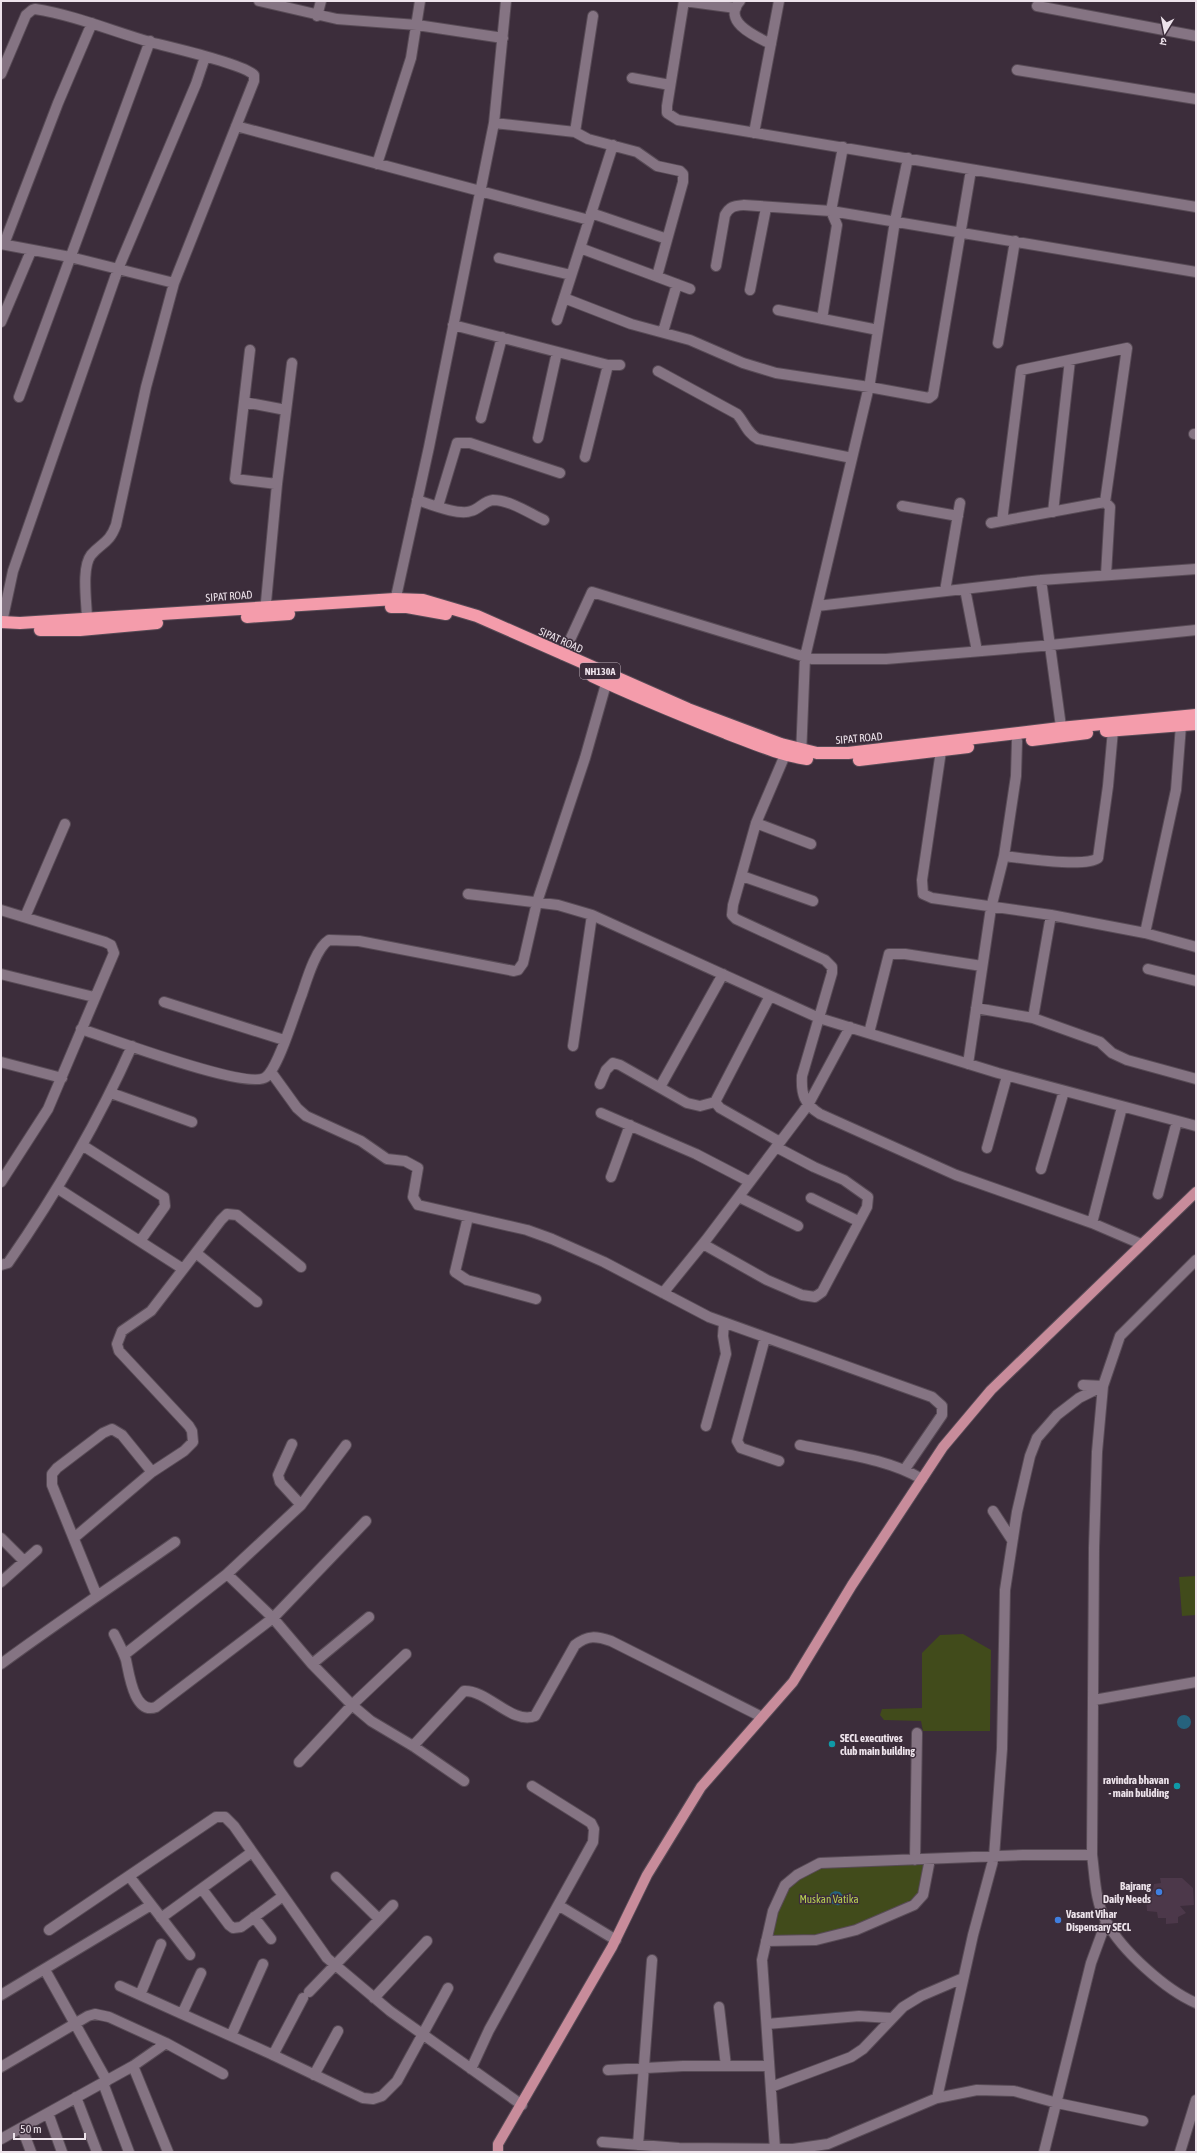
<svg xmlns="http://www.w3.org/2000/svg" width="1197" height="2153" font-family="'Asap Condensed','Noto Sans Devanagari',sans-serif">
  <rect width="100%" height="100%" fill="#3c2d3b"/>
  <!-- built -->
  <path fill="#4c384a" d="M1160,1878H1182L1193,1888L1194,1905L1180,1906L1186,1913L1178,1917V1923L1166,1924V1918H1158L1157,1912L1147,1911L1146,1896L1152,1895L1154,1884L1161,1883Z"/>
  <!-- green -->
  <path fill="#414b1b" d="M1196,1576V1615L1182,1616L1179,1577Z
    M963,1634L991,1650L990,1731H923L921,1721L884,1720L880,1715L882,1709L922,1708V1653L940,1635Z
    M930,1859L927,1881L914,1905L816,1940H768L785,1885L810,1868Z"/>
  <!-- water -->
  <path fill="#26627d" d="M1177 1722a7 7 0 1 1 14 0a7 7 0 1 1-14 0Z
    M835,1891L840,1892L844,1897C843,1909 834,1906 827,1900L831,1893Z"/>
  <g fill="none" stroke-linecap="round" stroke-linejoin="round">
    <!-- minor casing -->
    <g stroke="#584b56" stroke-width="12">
      <path id="minor" d="M259,1L337,19L417,25L503,38
        M684,1L667,106V113L678,120L1196,207
        M684,1L736,8
        M740,1C721,22 757,37 771,44
        M1037,6L1196,36
        M317,16L321,1
        M1017,70L1196,99
        M1,74L26,15L32,10L35,9C74,15 112,31 150,42C169,47 244,64 254,75V81L174,283L146,387L116,525C109,544 102,542 91,555C81,568 87,604 87,620
        M632,78L670,85
        M494,123L575,132L593,16
        M236,126L589,220
        M575,132L588,139L637,152L657,166L680,171L683,174V182L657,276
        M754,133L779,1
        M377,164L411,58L420,1
        M591,213L667,239
        M1,244L70,257L174,283
        M4,244L58,103L92,23
        M580,248L690,289
        M499,258L571,275
        M716,266L725,215C730,206 734,206 744,205L831,211L1196,272
        M750,290L766,208
        M564,298L631,324L690,340L743,363L776,373L869,387L929,398L933,395L971,170
        M778,310L878,330
        M822,319L837,225L831,211L843,147
        M557,320L613,145
        M1,322L31,251
        M453,325L608,365H620
        M663,332L677,284
        M998,343L1015,241
        M250,350L235,479L277,484
        M658,371L737,414C745,423 747,433 758,439L852,458
        M19,397L150,41
        M244,402L286,410
        M481,418L502,337
        M1194,434H1196
        M538,438L557,352
        M585,457L608,365
        M417,500C430,504 459,516 471,511C479,509 484,501 493,500C510,500 529,513 544,520
        M1105,502L1110,507L1106,575
        M438,506L457,443H470L560,473
        M902,506L958,516
        M1053,512L1070,360
        M991,523L1105,502L1127,348L1021,370L1002,521
        M1041,580L1062,734
        M965,589L977,651
        M945,591L960,503
        M394,606L429,447L494,123L506,1
        M817,606L1041,580L1196,569
        M265,613L277,484L292,363
        M2,622L13,571L118,269L196,84L205,57
        M563,655L592,592L812,659H886L1041,646L1196,630
        M941,751L922,880L923,894L932,898L1051,915L1145,933L1196,947
        M785,755L756,823L733,905L732,915L736,919L825,960L832,967V973L802,1076C801,1094 804,1104 820,1114L956,1175L1092,1223L1141,1244
        M801,756L805,657L870,382L895,221L908,158
        M756,823L811,844
        M1004,856C1023,858 1085,868 1098,858L1108,786L1113,730
        M742,876L813,901
        M468,894L558,905L592,915L819,1018L998,1073L1196,1126
        M1,910L105,942L111,945L114,953L48,1109L1,1182
        M25,917L65,824
        M1145,933L1176,790L1181,725
        M1148,969L1196,981
        M1,974L94,997
        M770,996L715,1102L720,1108L780,1142
        M164,1002L284,1040
        M976,1008L1033,1018L1100,1042L1112,1053L1127,1060L1196,1079
        M1033,1018L1051,915
        M81,1029C109,1038 248,1091 266,1077C279,1067 295,1011 302,994C307,979 316,948 329,940L359,941L514,971L518,970L523,963L537,902L585,758L608,677
        M869,1033L889,954H905L982,966
        M573,1046L592,915
        M1,1062L62,1078
        M968,1064L991,908L1004,856L1016,776L1017,741
        M271,1072L297,1108L306,1116L361,1141L387,1159L405,1161L418,1168L413,1197L418,1205L527,1230L552,1239L604,1262L709,1317L932,1397L942,1406V1415L905,1469
        M600,1084L606,1070L613,1063L620,1065L687,1103L700,1106L715,1102
        M660,1087L723,974
        M111,1093L192,1122
        M601,1113L696,1154L750,1182
        M82,1145L164,1197L165,1206L140,1241
        M987,1148L1007,1076
        M1041,1169L1064,1091
        M611,1177L630,1125
        M57,1188L183,1269
        M1158,1194L1177,1121
        M739,1197L798,1226
        M811,1198L858,1221
        M468,1217L455,1272L467,1280L536,1299
        M1092,1223L1122,1107
        M703,1244L767,1280L802,1295L815,1297L822,1292L867,1207L868,1197L844,1180L814,1167L776,1147
        M196,1253L257,1302
        M1196,1260L1120,1336L1103,1386L1097,1452L1094,1548L1092,1855C1095,1877 1095,1902 1106,1921C1122,1951 1166,1990 1196,2003
        M1,1265L8,1263C56,1194 98,1122 132,1046
        M663,1293L706,1240L808,1105L850,1027
        M765,1338L737,1441L741,1448L779,1461
        M1083,1385L1103,1386
        M706,1426L726,1354L723,1336L724,1323
        M292,1444L278,1475L280,1482L301,1505
        M800,1445C841,1454 886,1458 922,1479
        M993,1511L1012,1540
        M1,1538L24,1561
        M74,1538L152,1472L184,1451L193,1442L192,1431L189,1426L119,1351L117,1344L122,1331L151,1311L221,1220L227,1214L237,1215L301,1267
        M227,1574L273,1618L312,1664L352,1705L371,1721L413,1746L464,1781
        M1,1582L37,1550
        M97,1596L52,1485V1474L57,1468L103,1433L112,1429L122,1435L152,1472
        M114,1634C118,1642 123,1651 126,1660C129,1673 134,1715 156,1707L273,1618L366,1521
        M124,1655L227,1574L301,1505L346,1445
        M1,1664C58,1622 117,1583 175,1542
        M312,1664L369,1617
        M1094,1700L1196,1682
        M413,1746L464,1691C488,1690 512,1725 535,1716L575,1645C588,1635 596,1636 611,1641L762,1717
        M299,1762L352,1705L406,1654
        M915,1860L917,1733
        M129,1876L190,1955
        M336,1877L379,1919
        M202,1889L229,1925L233,1928L241,1927L283,1896
        M558,1905L616,1940
        M254,1917L271,1939
        M161,1918L252,1852
        M49,1930L216,1817H225L234,1826L327,1958L390,2011L522,2105
        M766,1941L816,1940L856,1930L914,1905L923,1895L930,1859
        M45,1970L107,2081
        M120,1986L271,2054L363,2098L373,2099L382,2096L397,2081L448,1988
        M309,1992L393,1905
        M1,1995L151,1905
        M140,1995L161,1944
        M374,1998L427,1941
        M719,2007L726,2066
        M182,2014L201,1973
        M767,2024L859,2016L891,2018
        M231,2036L263,1964
        M273,2055L303,1998
        M133,2066L168,2152
        M1,2067L88,2016L95,2014L109,2017L166,2043L223,2074
        M471,2069L489,2030L593,1842L594,1829L591,1823L532,1786
        M608,2070L683,2066H769
        M314,2075L338,2031
        M103,2083L129,2152
        M771,2087L851,2057L863,2049L903,2007L921,1996L963,1978
        M76,2097L97,2152
        M937,2098L973,1935L994,1857L1002,1749L1005,1590L1017,1512L1030,1456L1037,1438L1057,1415L1079,1398L1103,1386
        M48,2113L62,2152
        M22,2128L31,2152
        M1,2139L133,2066L166,2043
        M602,2142L679,2148L793,2149L828,2144L937,2098L977,2090L1014,2091L1057,2103L1143,2121
        M638,2145L652,1960
        M775,2149L762,1960L773,1911L785,1885L797,1875L820,1863L1023,1855H1092
        M1044,2152L1091,1963L1106,1922
        M1180,2152L1196,2100"/>
    </g>
    <!-- major casing -->
    <g stroke="#584b56" stroke-width="12">
      <path id="major" d="M498,2152V2144L612,1947L647,1875L701,1787L793,1682L852,1585L943,1447L991,1390L1196,1192"/>
    </g>
    <!-- highway casing -->
    <g stroke="#584b56" stroke-width="14">
      <path id="highway" d="M391,607H407L446,614
        M247,617L289,614
        M1,622L20,623L395,599L423,600L477,616L688,709L781,744L817,753H848L1060,728L1196,715
        M40,630H80L157,623
        M592,676C636,697 681,715 726,733C753,743 779,755 807,759
        M1106,731L1196,724
        M1032,740L1087,733
        M859,760L968,747"/>
    </g>
    <!-- minor -->
    <use href="#minor" stroke="#857483" stroke-width="10"/>
    <!-- major -->
    <use href="#major" stroke="#c88c9b" stroke-width="10"/>
    <!-- highway -->
    <use href="#highway" stroke="#f49cab" stroke-width="12"/>
  </g>
  <!-- markers -->
  <g fill="#0f9aa8" stroke="#3c2d3b" stroke-width="1.5">
    <circle cx="832" cy="1744" r="4"/>
    <circle cx="1177" cy="1786" r="4"/>
  </g>
  <g fill="#3f7fe0" stroke="#3c2d3b" stroke-width="1.5">
    <circle cx="1159" cy="1892" r="4"/>
    <circle cx="1058" cy="1920" r="4"/>
  </g>
  <g text-anchor="middle" stroke-width="3" stroke-linejoin="round" paint-order="stroke">
    <!-- shield labels -->
    <rect fill="#3c2d3b" stroke="#b8acb6" stroke-width="1" x="580" y="663" width="40" height="16" rx="3"/>
    <g font-size="10" font-weight="bold" fill="#ede3eb">
      <text x="600" y="675">NH130A</text>
    </g>
    <!-- street labels -->
    <g font-size="11" fill="#ede3eb" stroke="#3c2d3b">
      <text transform="translate(229 596) rotate(-4)" y="4">SIPAT ROAD</text>
      <text transform="translate(561 640) rotate(24)" y="4">SIPAT ROAD</text>
      <text transform="translate(859 738) rotate(-5)" y="4">SIPAT ROAD</text>
    </g>
    <!-- poi labels -->
    <g font-size="11" font-weight="bold" fill="#ede3eb" stroke="#3c2d3b" text-anchor="start">
      <text x="840" y="1742">SECL executives<tspan x="840" dy="13">club main building</tspan></text>
      <text x="1169" y="1784" text-anchor="end">ravindra bhavan<tspan x="1169" dy="13">- main buliding</tspan></text>
      <text x="1151" y="1890" text-anchor="end">Bajrang<tspan x="1151" dy="13">Daily Needs</tspan></text>
      <text x="1066" y="1918">Vasant Vihar<tspan x="1066" dy="13">Dispensary SECL</tspan></text>
    </g>
    <!-- park labels -->
    <g font-size="11" fill="#b7d050" stroke="#3c2d3b">
      <text x="829" y="1903">Muskan Vatika</text>
    </g>
  </g>
  <!-- border -->
  <rect width="1197" height="2153" fill="none" stroke="#ede3eb" stroke-width="4"/>
  <!-- north arrow -->
  <g transform="translate(1165 32) rotate(190)" stroke="#3c2d3b" stroke-width="3" paint-order="stroke">
  <path d="M0-3L7 15L0 10L-7 15Z" fill="#ede3eb"/>
  <text y="-6" font-size="11" font-weight="bold" text-anchor="middle" fill="#ede3eb">उ</text>
  </g>
  <!-- scale -->
  <path d="M14 2133v6h71v-6" fill="none" stroke="#ede3eb" stroke-width="2"/>
  <text x="20" y="2133" font-size="12" fill="#ede3eb" stroke="#3c2d3b" stroke-width="3" paint-order="stroke">50 m</text>
</svg>
